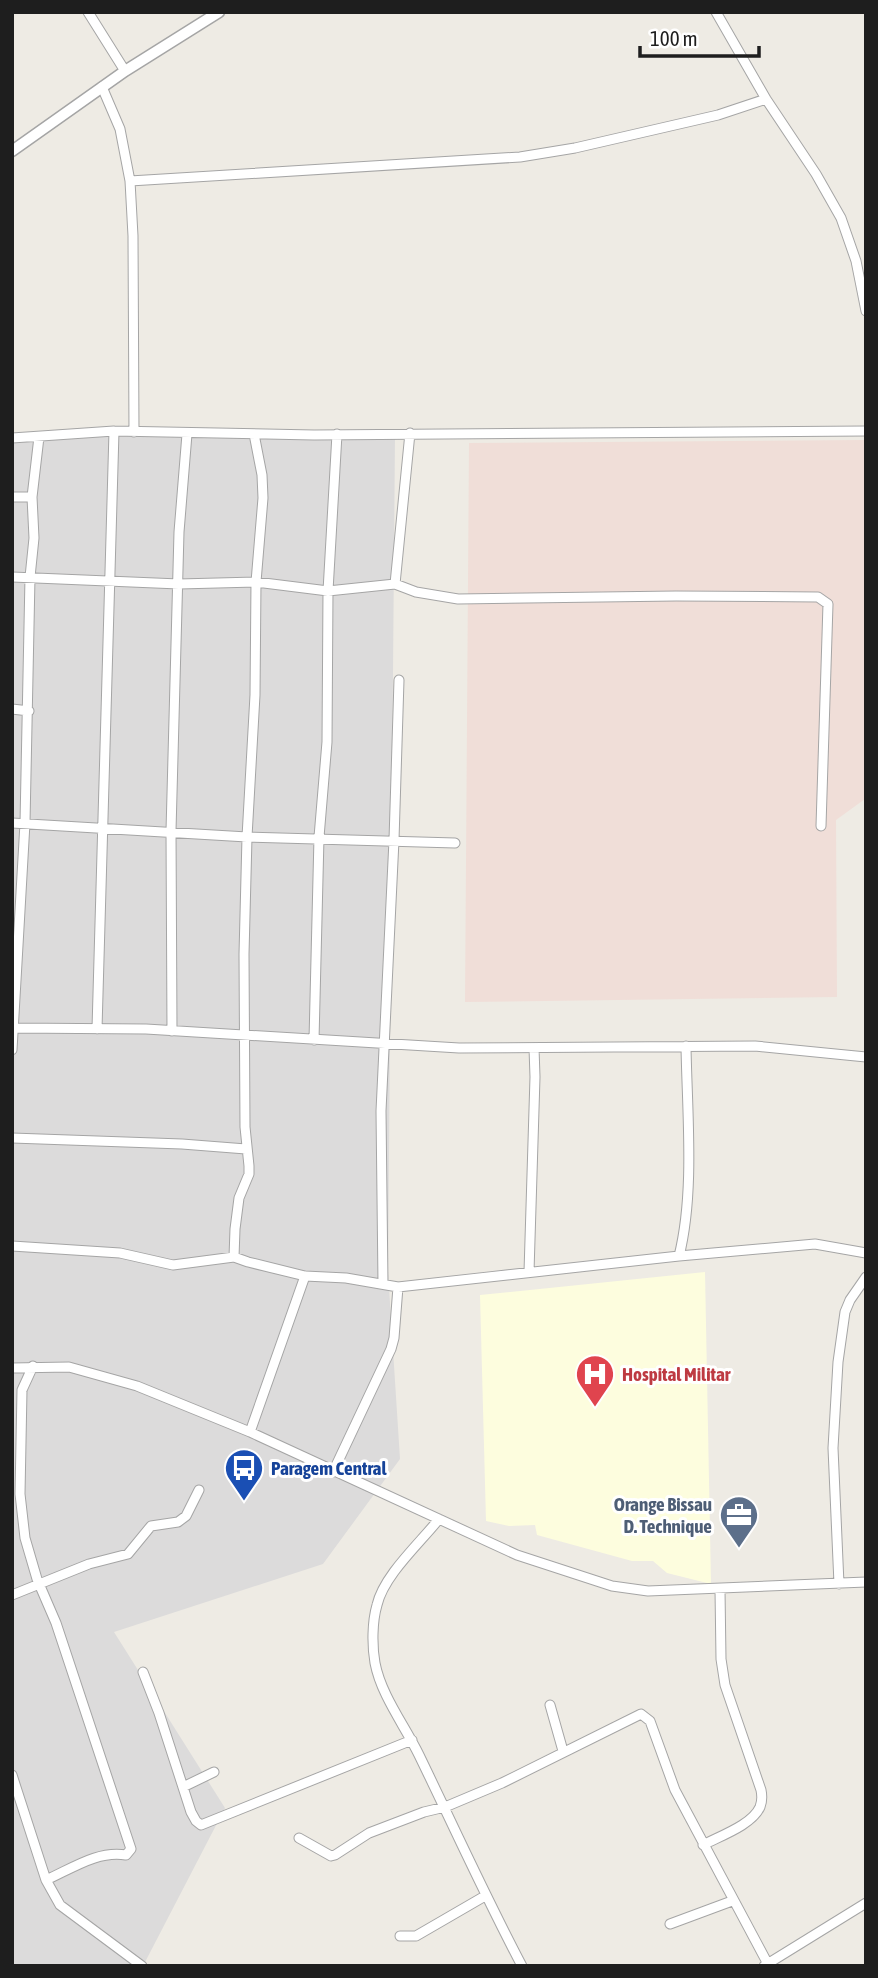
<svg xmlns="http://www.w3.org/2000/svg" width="878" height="1978" font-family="'Asap Condensed',sans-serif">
  <rect width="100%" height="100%" fill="#eeebe4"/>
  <!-- residential -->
  <path fill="#dcdbdb" d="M395,434L388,1272L400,1459L323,1564L114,1632L225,1808L143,1966H12V436Z"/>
  <!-- education -->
  <path fill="#fdfdde" d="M705,1272L711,1584L667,1573L653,1561H632L537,1535L535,1525L509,1526L486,1521L480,1295Z"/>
  <!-- military -->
  <path fill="#f0ded8" d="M864,440L865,799L836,820L837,997L465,1002L469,443Z"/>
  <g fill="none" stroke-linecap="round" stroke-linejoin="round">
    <!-- minor casing -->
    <g stroke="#a5a5a5" stroke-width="11">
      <path id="minor" d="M88,12L125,71
        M716,12L766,99L816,174L841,218L856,261L866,311
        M102,87L120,129L130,181
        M134,432L133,236L130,181L520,157L575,148L718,115L766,99
        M12,438L114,431L314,435L866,431
        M12,497H32
        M12,577L179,584L256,582L328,591L395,584L416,592L458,599L676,596L818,597L828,604L821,826
        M395,584L410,433
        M12,709L29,711
        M12,823L247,837L455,843
        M12,1028L146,1029L459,1048L755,1046L866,1057
        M97,1029L114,431
        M172,1031L171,831L179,532L187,434
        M314,1040L319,837L327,742L328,591L337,434
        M12,1050L25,823L30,577L34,538L32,497L39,437
        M12,1138L182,1144L246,1149
        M12,1246L120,1253L173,1265L234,1257L248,1262L305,1276L346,1278L398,1287L679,1256L815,1244L866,1253
        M679,1256C695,1192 687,1112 686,1046
        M234,1257L235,1229L239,1198L249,1174V1166L245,1127L244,954L247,837L255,695L256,582L263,498L262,475L254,434
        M529,1272L535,1077L534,1048
        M383,1284L381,1111L394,840L399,680
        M33,1366L22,1390L20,1494L25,1538L37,1579L56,1623L131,1849L126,1855C98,1850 71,1869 46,1880
        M12,1368L69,1367L137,1386L250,1432L517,1555L612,1586L648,1591L866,1582
        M250,1432L305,1276
        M333,1472L391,1349L394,1338L398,1287
        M439,1519C420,1543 384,1575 377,1605C372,1622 372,1646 375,1663C381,1695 405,1726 419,1755C453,1825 485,1896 522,1966
        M839,1584L833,1448L838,1362L845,1312L850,1300L866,1277
        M12,1595L89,1564L128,1554L151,1526L178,1522L186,1516L199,1490
        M143,1672L159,1713L191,1812L196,1821L201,1825L412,1740
        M550,1705L563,1751
        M12,1775L46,1880L60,1905L142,1966
        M183,1787L214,1772
        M299,1838L331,1856L335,1855L369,1833L424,1812L445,1807L502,1783L641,1714L650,1721L675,1790L769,1966
        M703,1845C720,1836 752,1825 760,1807C762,1802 762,1795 761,1790L725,1685L721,1659L720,1590
        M670,1924L732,1901
        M400,1936H416L485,1896
        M764,1966L866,1903"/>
    </g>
    <!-- tertiary casing -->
    <g stroke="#a5a5a5" stroke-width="13">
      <path id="tertiary" d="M12,151L125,71L219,12"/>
    </g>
    <!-- minor -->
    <use href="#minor" stroke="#fff" stroke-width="9"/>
    <!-- tertiary -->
    <use href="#tertiary" stroke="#fff" stroke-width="10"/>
  </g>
  <!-- icons -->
  <defs>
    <g id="hospital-pin" transform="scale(2.0125)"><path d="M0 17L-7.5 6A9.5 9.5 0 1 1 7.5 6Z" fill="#e0444e" stroke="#fff"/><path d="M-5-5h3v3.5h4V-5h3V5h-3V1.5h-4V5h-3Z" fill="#fff"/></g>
    <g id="bus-pin" transform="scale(2.0125)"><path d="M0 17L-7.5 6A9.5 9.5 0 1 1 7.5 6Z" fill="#1a4fb4" stroke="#fff"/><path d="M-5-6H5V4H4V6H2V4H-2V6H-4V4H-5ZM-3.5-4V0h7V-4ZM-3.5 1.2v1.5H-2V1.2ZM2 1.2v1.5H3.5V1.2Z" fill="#fff"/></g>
    <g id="office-pin" transform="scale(2.0125)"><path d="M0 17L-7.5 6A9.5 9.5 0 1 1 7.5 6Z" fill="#5c6f8a" stroke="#fff"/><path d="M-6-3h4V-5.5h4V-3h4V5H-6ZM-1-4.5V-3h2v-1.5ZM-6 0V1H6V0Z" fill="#fff"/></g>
  </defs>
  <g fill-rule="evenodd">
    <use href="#hospital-pin" x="595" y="1374"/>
    <use href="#bus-pin" x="244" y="1468"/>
    <use href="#office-pin" x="739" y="1515"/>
  </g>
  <g text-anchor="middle" stroke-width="6" stroke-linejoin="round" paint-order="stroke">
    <!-- health labels -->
    <g font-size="19" font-weight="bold" fill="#be3a42" stroke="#fff" text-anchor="start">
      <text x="622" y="1381">Hospital Militar</text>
    </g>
    <!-- transit labels -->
    <g font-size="19" font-weight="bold" fill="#164399" stroke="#fff" text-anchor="start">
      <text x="271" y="1475">Paragem Central</text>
    </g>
    <!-- service labels -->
    <g font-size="19" font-weight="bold" fill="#4e5e75" stroke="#fff" text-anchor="end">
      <text x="712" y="1511">Orange Bissau<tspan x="712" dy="22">D. Technique</tspan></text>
    </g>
  </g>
  <!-- border -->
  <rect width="878" height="1978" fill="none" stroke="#1e1e1e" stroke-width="28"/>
  <!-- scale -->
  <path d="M640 46v10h119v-10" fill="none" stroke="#1e1e1e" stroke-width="3.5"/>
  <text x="650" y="46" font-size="21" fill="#1e1e1e" stroke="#ffffff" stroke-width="5" paint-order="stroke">100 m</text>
</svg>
